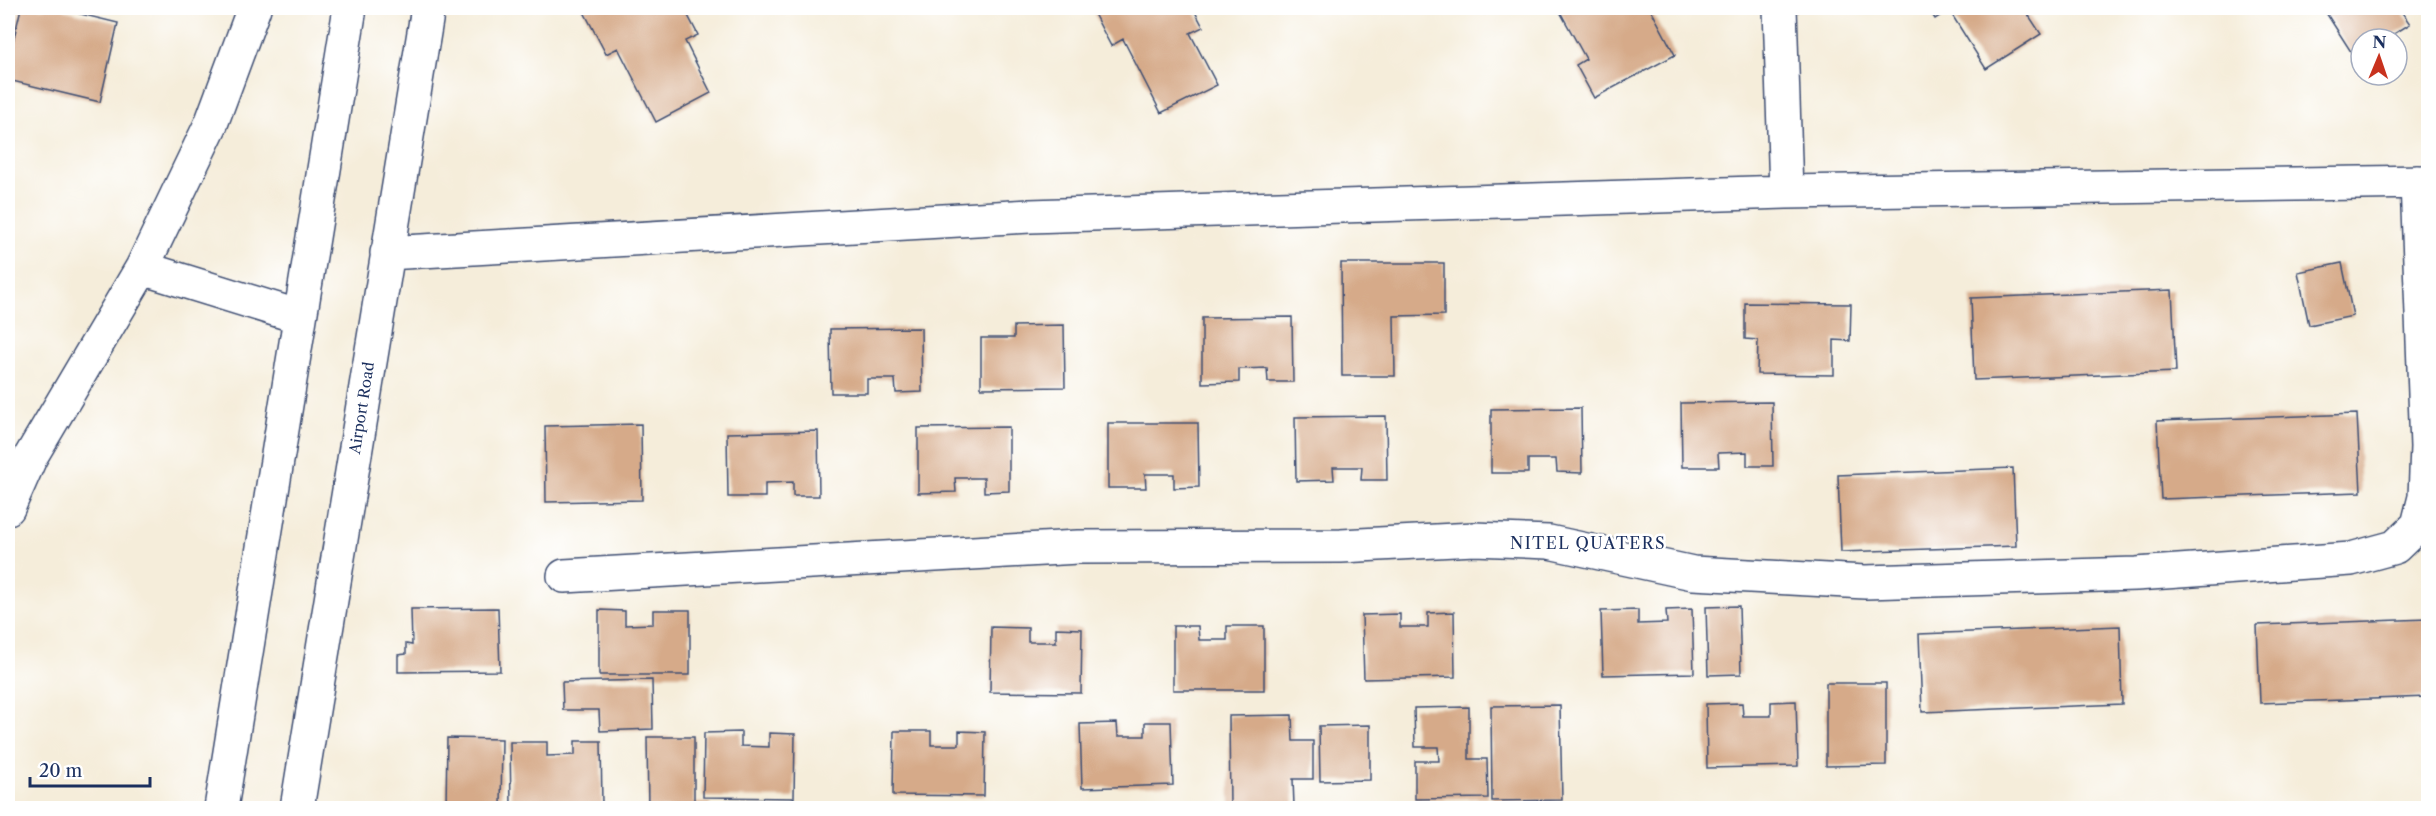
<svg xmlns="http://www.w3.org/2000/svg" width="2436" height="816" font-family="'Libre Caslon Text',serif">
  <rect width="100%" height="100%" fill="#fff"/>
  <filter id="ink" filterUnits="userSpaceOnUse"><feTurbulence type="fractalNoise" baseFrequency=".0167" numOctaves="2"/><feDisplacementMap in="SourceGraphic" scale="12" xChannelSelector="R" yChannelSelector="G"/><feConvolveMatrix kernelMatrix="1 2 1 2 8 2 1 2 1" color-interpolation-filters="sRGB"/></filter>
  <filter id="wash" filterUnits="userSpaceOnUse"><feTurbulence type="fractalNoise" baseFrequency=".008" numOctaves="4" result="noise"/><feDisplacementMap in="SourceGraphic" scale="24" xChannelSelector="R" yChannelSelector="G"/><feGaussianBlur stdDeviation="1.35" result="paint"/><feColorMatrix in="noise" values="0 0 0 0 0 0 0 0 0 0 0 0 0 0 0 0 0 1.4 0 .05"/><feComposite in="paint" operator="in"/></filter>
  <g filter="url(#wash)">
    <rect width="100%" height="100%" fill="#f5edda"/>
    <g id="blocks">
      <!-- building -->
      <path fill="#d6aa89" d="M21,8H64V10L118,23L100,102L8,80V63Z
        M582,8H684L698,35L685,41L711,93L656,122L618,48L606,54Z
        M1091,8H1193L1203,27L1190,33L1217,85L1161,113L1123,39L1111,46Z
        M1558,8H1650L1675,55L1594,98L1576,65L1586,59Z
        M1928,8H2024L2041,34L1986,69L1949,10L1935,19Z
        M2323,8H2399L2410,24L2386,39H2361V54L2355,58Z
        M1341,263H1444V315L1394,316L1395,376H1342Z
        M2342,263L2353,316L2309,325L2298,272Z
        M2172,290L2176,372L1974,380L1971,298Z
        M1745,303L1851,304L1850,341L1834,340V375L1757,374L1758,340L1745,339Z
        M1292,317L1293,382H1268L1267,368L1239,369V382L1202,383V318Z
        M1064,325L1065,387L981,388V338H1014V326Z
        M921,328L922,392L896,393L895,379H867V393H831L830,329Z
        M1772,402L1773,466H1747V452L1718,453L1719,467H1682L1681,403Z
        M1581,408L1582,473L1557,472L1556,459H1528V473H1491V409Z
        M2357,414L2361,492L2161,499L2157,421Z
        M1386,416L1387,480H1361L1362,467H1333L1334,480L1296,481L1295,417Z
        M1108,423H1198L1199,487L1174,488V474H1145L1146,488H1108Z
        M641,424L642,500L546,502L545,426Z
        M1009,427V491L984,492V478H955L956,492L918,493V428Z
        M818,431L819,496H793V482L765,483V497H728L727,433Z
        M2013,468L2016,546L1841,552L1838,475Z
        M1739,606L1741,674L1708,675L1706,607Z
        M498,608L500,671L398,672V655L406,654V644L412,645L411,609Z
        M1692,609L1694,673L1603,675L1601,611L1638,610V624L1667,623L1666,610Z
        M599,610L625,611V625L653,624V610H690V675H599Z
        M1454,612L1455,677L1364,679L1362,615L1400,614V627H1428V613Z
        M2428,619V697L2260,703L2257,625Z
        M1173,626H1198L1199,640H1227V626H1264V690H1173Z
        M2120,626L2122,704L1922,712L1919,634Z
        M991,627L1028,628V642H1056V628L1082,629L1081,693L990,692Z
        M652,680L653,729L600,731L599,710H563L562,682Z
        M1826,683H1886V765L1826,766Z
        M1796,701L1798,766L1707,768L1706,704L1742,703L1743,716H1771V702Z
        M1560,705L1562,800L1492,801L1491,706Z
        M1469,707V759H1487L1488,798L1415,799V761H1439L1438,747H1415L1414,708Z
        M1292,715L1293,741H1313V779H1293L1294,806L1230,807L1229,716Z
        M1145,722H1171L1173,785L1082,788L1080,724L1117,723L1118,736H1145Z
        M1370,725V780L1320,781L1319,726Z
        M894,731H931V745H959V731L985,732L984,796L893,795Z
        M741,732V746L769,747V733L795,734L794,798L703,797L704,733Z
        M647,737H694V803H710V808H648Z
        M447,738L502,739L501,808H446Z
        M575,741H601L602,805L511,806L510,742H547V756L575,755Z"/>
    </g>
  </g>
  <g filter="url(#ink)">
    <use href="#blocks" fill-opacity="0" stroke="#3c4c71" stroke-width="1.5"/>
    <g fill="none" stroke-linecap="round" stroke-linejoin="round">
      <!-- minor casing -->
      <g stroke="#3c4c71" stroke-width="36">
        <path id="minor" d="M1780,8L1786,192
          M387,253L1030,216L1786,192L2428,182
          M142,268L300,317
          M8,508L31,456L142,268L211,124L254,8
          M564,576L1078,547L1341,546L1474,539L1549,542L1693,573L1865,582L2136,574L2351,559L2395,547L2418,525L2425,497L2427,447L2417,182
          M221,808L350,8
          M297,808L428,8"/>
      </g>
      <!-- minor -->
      <use href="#minor" stroke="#fff" stroke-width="33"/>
    </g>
  </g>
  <g text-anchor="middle" stroke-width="5" stroke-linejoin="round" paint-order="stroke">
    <!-- street labels -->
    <g font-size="15" fill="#1b2f5e" stroke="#fff">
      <text transform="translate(362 408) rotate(-81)" y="5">Airport Road</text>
    </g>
    <!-- neighbourhood labels -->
    <g font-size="16" letter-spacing="1.5" fill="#1b2f5e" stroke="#fff">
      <text x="1588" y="549">NITEL QUATERS</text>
    </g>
  </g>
  <!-- margin -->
  <rect width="2436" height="816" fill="none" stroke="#fff" stroke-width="30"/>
  <!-- north arrow -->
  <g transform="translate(2379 57) rotate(2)"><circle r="28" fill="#ffffff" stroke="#a4acbf" stroke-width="1.5"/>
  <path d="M0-4.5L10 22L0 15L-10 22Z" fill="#c8321e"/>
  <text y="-9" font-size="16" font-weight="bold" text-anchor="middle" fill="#1b2f5e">N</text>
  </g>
  <!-- scale -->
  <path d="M30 777v9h120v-9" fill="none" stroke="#1b2f5e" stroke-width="3"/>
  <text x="39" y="777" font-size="18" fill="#1b2f5e" stroke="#ffffff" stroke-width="4.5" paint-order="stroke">20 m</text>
</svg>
